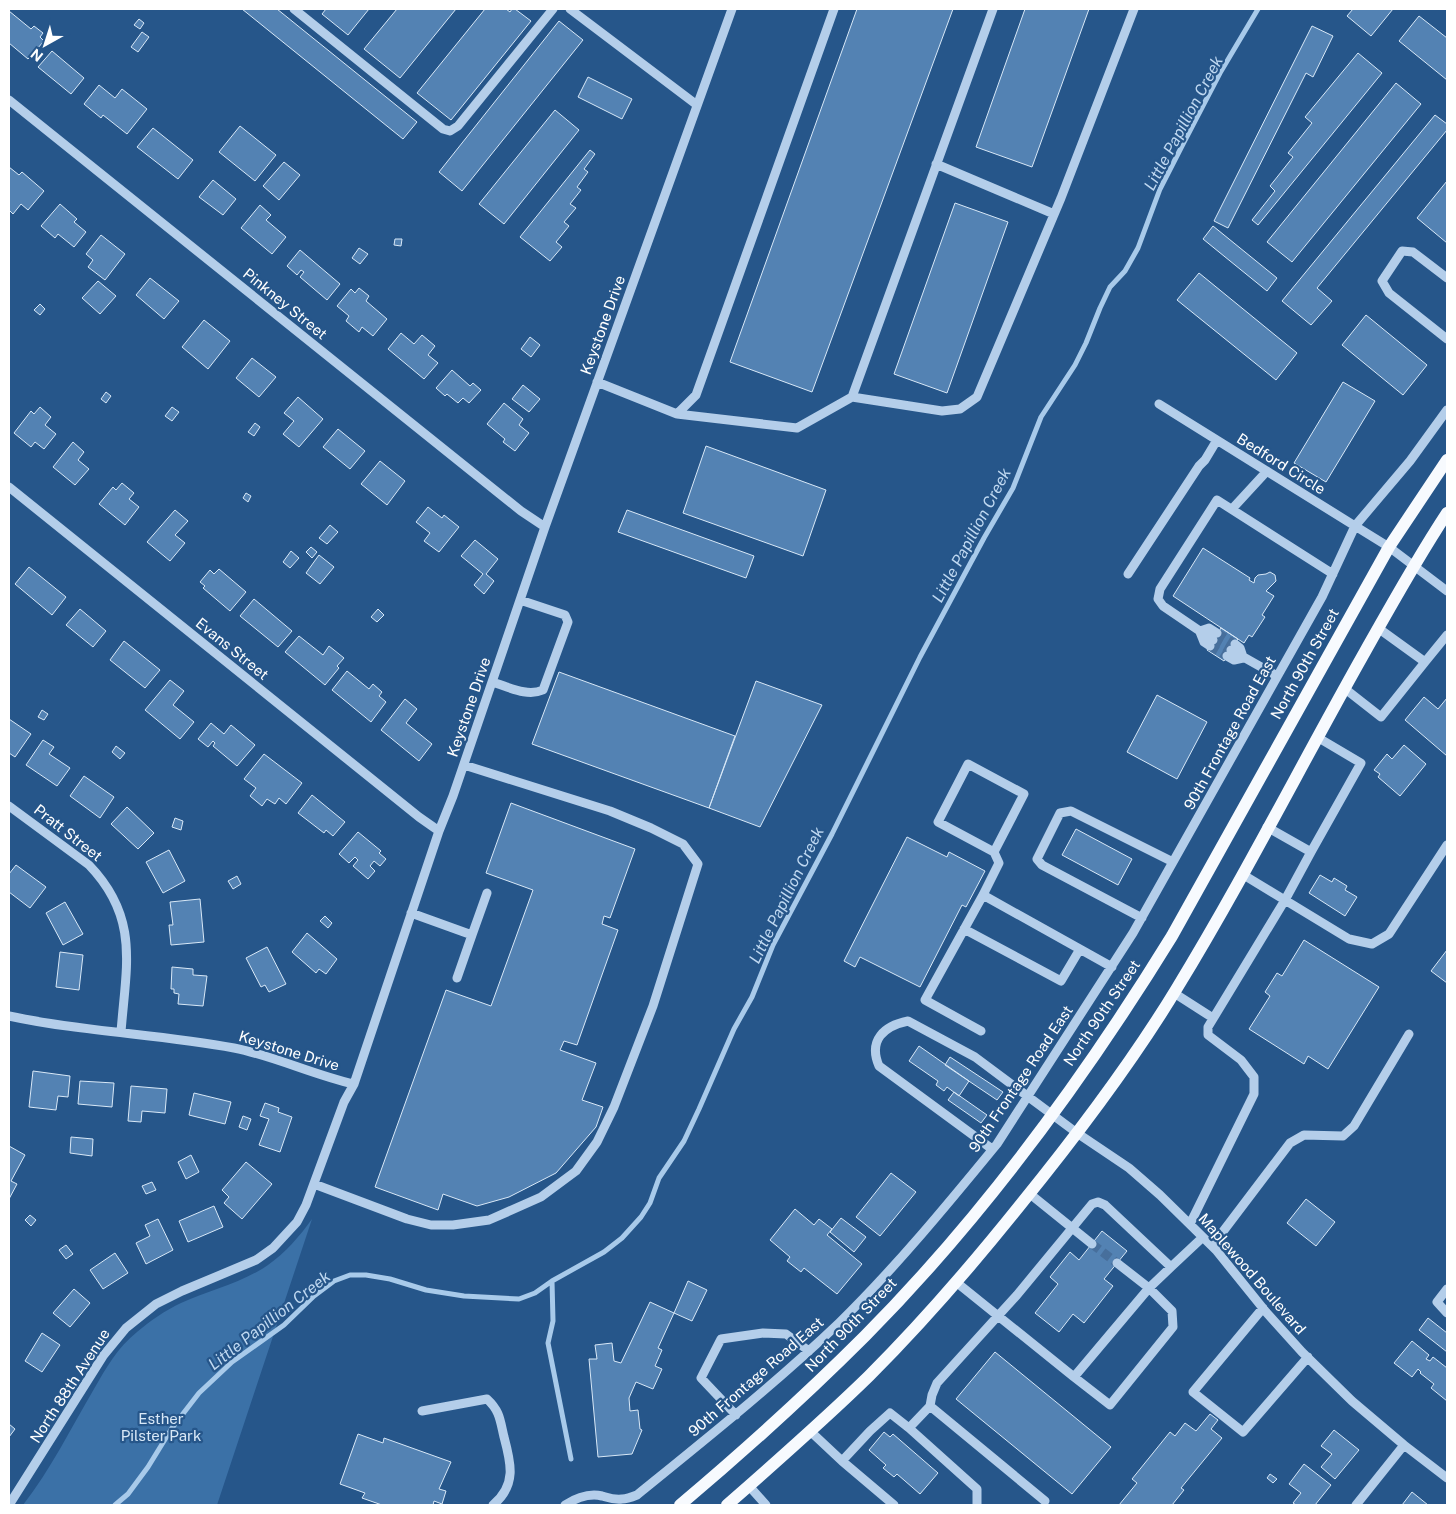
<svg xmlns="http://www.w3.org/2000/svg" width="1456" height="1514" font-family="'Public Sans',sans-serif">
  <rect width="100%" height="100%" fill="#26568a"/>
  <!-- green -->
  <path fill="#3b71a7" d="M312,1219L217,1505H23C51,1469 71,1428 94,1389C106,1368 118,1347 137,1332C150,1321 166,1310 181,1303C210,1290 242,1283 268,1265C285,1253 300,1236 312,1219Z"/>
  <g fill="none" stroke-linecap="round" stroke-linejoin="round">
    <!-- stream -->
    <path stroke="#a8caea" stroke-width="5" d="M552,1281L553,1321L548,1343L571,1459
      M115,1505L128,1494L148,1467L172,1428L199,1393L232,1362L284,1325L314,1296L334,1281L350,1275H366L390,1279L426,1290L464,1296L519,1299L535,1293L552,1281L604,1252L622,1238L641,1217L650,1203L659,1178L684,1141L699,1109L734,1029L752,997L773,945L832,834L920,657L984,538L1013,488L1041,417L1075,365L1086,343L1100,308L1110,287L1125,271L1138,248L1160,189L1183,144L1220,73L1258,9"/>
  </g>
  <!-- building -->
  <path fill="#5382b3" stroke="#d8e8f7" d="M242,9H277L417,122L403,139Z
    M326,9H369L348,35L322,14Z
    M397,9H456L400,78L364,49Z
    M485,9H506L510,12L512,9H515L531,21L451,120L417,93Z
    M857,9H953L812,392L730,362Z
    M1025,9H1089L1032,167L976,147Z
    M1353,9H1393L1371,36L1347,16Z
    M9,11L31,29L34,26L43,33L40,37L44,41L28,59L9,43Z
    M1419,16L1447,38V80L1399,41Z
    M139,19L144,23L140,29L134,25Z
    M559,21L583,40L462,191L439,172Z
    M1312,26L1333,36L1313,77L1306,73L1228,228L1214,221Z
    M142,32L149,37L138,52L131,47Z
    M52,51L84,78L71,94L38,67Z
    M1358,53L1382,73L1258,225L1252,220L1275,191L1270,186L1293,157L1288,153L1312,123L1305,117Z
    M588,77L632,99L622,119L578,97Z
    M1396,83L1421,104L1292,262L1267,242Z
    M99,85L115,98L122,89L147,109L127,134L103,115L101,118L84,104Z
    M555,110L579,130L504,224L479,204Z
    M1435,115L1447,124V130L1317,288L1332,301L1311,325L1282,301Z
    M240,126L276,155L255,181L219,152Z
    M153,128L193,160L178,179L137,147Z
    M590,150L595,154L584,169L588,172L577,187L581,190L570,204L576,208L564,222L569,226L556,242L562,247L550,261L520,237Z
    M284,162L300,175L279,200L263,186Z
    M9,167L19,175L22,172L44,191L28,210L21,204L13,214L9,210Z
    M213,180L236,199L223,215L199,197Z
    M1447,181V243L1417,218Z
    M955,203L1008,222L947,393L894,374Z
    M60,204L77,219L74,222L86,232L74,247L58,234L55,238L41,226Z
    M260,205L271,215L266,220L286,237L272,254L241,228Z
    M1213,226L1277,278L1267,291L1203,239Z
    M101,235L125,254L105,280L88,267L93,260L86,254Z
    M395,239H402L401,246L394,245Z
    M359,248L368,254L360,264L352,258Z
    M300,250L340,284L327,300L300,277L304,272L301,270L297,275L287,266Z
    M1199,273L1297,353L1276,380L1177,300Z
    M150,278L179,301L164,319L136,295Z
    M98,281L116,296L100,314L82,298Z
    M359,288L369,296L366,301L387,319L373,336L362,327L359,332L346,321L349,316L337,306L351,289L355,293Z
    M40,304L45,309L40,315L34,310Z
    M1366,315L1427,365L1403,395L1342,345Z
    M204,320L230,341L208,369L182,347Z
    M401,333L414,344L422,335L435,346L428,355L438,363L424,379L388,349Z
    M530,337L540,345L531,357L521,349Z
    M252,358L276,377L259,397L236,378Z
    M452,370L470,386L473,383L481,390L469,403L463,398L458,403L447,394L445,396L436,388Z
    M1343,382L1375,401L1326,482L1294,463Z
    M523,385L540,399L529,412L512,399Z
    M106,392L111,396L106,403L101,399Z
    M298,397L323,419L299,447L283,434L294,421L284,413Z
    M504,403L523,419L519,425L529,433L515,451L503,442L505,439L487,424Z
    M40,407L51,417L45,425L56,434L44,449L35,442L31,447L14,433L31,411L34,414Z
    M172,407L179,412L172,421L165,416Z
    M255,423L260,427L254,436L248,432Z
    M338,429L365,451L350,469L323,447Z
    M73,442L84,452L78,460L89,469L75,485L53,467Z
    M706,446L826,490L803,556L683,513Z
    M380,461L405,481L387,505L361,484Z
    M122,483L134,493L129,499L139,507L125,525L99,504L113,487L116,490Z
    M246,493L251,496L248,502L243,498Z
    M428,507L442,518L444,515L459,527L439,552L424,541L430,533L416,522Z
    M175,510L188,521L175,535L185,543L170,561L147,542Z
    M627,510L754,556L746,578L618,532Z
    M330,525L338,532L327,544L319,538Z
    M475,540L498,559L486,574L494,581L484,594L474,585L483,574L461,556Z
    M311,547L317,552L312,558L306,552Z
    M1203,548L1250,578L1249,580L1254,583L1255,578L1258,575L1266,574L1270,572L1275,575L1276,581L1266,591L1274,596L1262,615L1265,617L1252,637L1249,635L1244,643L1173,596Z
    M291,551L299,558L290,568L283,562Z
    M319,555L334,567L320,584L306,573Z
    M29,567L66,597L52,615L15,584Z
    M219,569L246,592L230,611L203,588L205,586L200,582L210,570L214,574Z
    M254,599L292,631L278,647L240,616Z
    M80,609L106,631L93,647L66,625Z
    M378,609L384,615L377,622L371,617Z
    M1221,628L1238,639L1224,661L1207,650Z
    M299,636L323,655L329,646L344,658L337,666L339,668L325,685L285,652Z
    M124,641L160,670L145,688L110,660Z
    M347,671L369,689L373,684L382,692L379,696L386,702L371,722L332,690Z
    M559,672L735,736L709,808L532,744Z
    M170,680L184,691L173,705L194,722L180,739L145,710Z
    M756,681L822,705L760,827L709,808Z
    M1157,695L1207,722L1177,779L1127,752Z
    M1424,697L1438,709L1447,698V756L1405,720Z
    M405,699L417,709L406,723L432,744L419,761L381,730Z
    M42,710L48,714L44,720L38,717Z
    M9,719L31,734L15,757L9,753Z
    M211,723L224,734L231,725L255,745L237,766L213,746L215,743L213,741L208,747L198,739Z
    M43,740L54,747L49,754L70,768L57,786L26,765Z
    M1404,745L1426,764L1400,796L1378,777L1380,774L1374,770L1387,754L1392,759Z
    M116,746L125,753L120,759L112,752Z
    M264,754L302,783L286,804L279,798L275,804L267,799L262,806L250,796L256,788L244,779Z
    M84,776L114,797L100,818L70,796Z
    M312,795L345,822L333,836L326,830L324,833L298,813Z
    M511,803L635,849L610,918L604,916L602,924L618,930L577,1045L564,1041L560,1050L596,1063L582,1100L603,1107L596,1127L556,1173L509,1197L477,1206L443,1194L438,1210L375,1187L446,990L491,1006L533,890L486,873Z
    M127,807L154,833L138,849L111,824Z
    M175,818L183,821L181,830L172,827Z
    M1076,829L1132,859L1118,885L1062,855Z
    M358,832L381,851L379,853L386,859L380,866L374,861L370,866L375,871L368,879L353,866L358,860L355,857L349,863L339,854Z
    M907,837L947,857L949,852L985,871L966,907L962,905L920,987L860,957L855,967L844,961Z
    M169,850L185,881L163,893L146,862Z
    M16,865L46,887L30,908L9,892V874Z
    M1320,875L1332,882L1334,878L1347,886L1345,890L1357,897L1345,916L1309,893Z
    M237,876L241,884L233,889L228,881Z
    M200,899L204,942L171,945L169,925H173L170,902Z
    M65,902L83,934L63,945L46,913Z
    M325,916L332,923L328,928L320,921Z
    M307,933L337,959L326,974L319,969L316,973L292,952Z
    M1304,940L1379,987L1328,1069L1308,1056L1304,1064L1249,1029L1270,996L1265,992L1277,973L1282,976Z
    M267,947L286,984L269,992L265,985L261,987L246,958Z
    M1447,950V983L1431,971Z
    M60,952L83,955L79,990L56,987Z
    M172,967L193,969V975L207,976L203,1006L178,1004L179,994L174,993V989H171Z
    M919,1046L969,1081L959,1096L947,1087L944,1091L936,1085L938,1081L909,1061Z
    M950,1057L1003,1092L997,1100L945,1065Z
    M33,1071L70,1076L68,1097L58,1096L56,1110L29,1107Z
    M80,1081L114,1083L112,1107L78,1104Z
    M131,1086L167,1089L165,1113L142,1111L141,1122L128,1121Z
    M954,1092L987,1115L981,1123L948,1100Z
    M194,1093L231,1102L225,1124L189,1115Z
    M265,1103L279,1108L278,1112L292,1117L280,1152L259,1145L269,1119L260,1116Z
    M243,1116L251,1119L247,1130L239,1127Z
    M71,1137L93,1139L92,1156L70,1153Z
    M9,1146L25,1155L11,1181L17,1184L9,1199Z
    M191,1155L199,1172L186,1179L178,1162Z
    M246,1162L272,1184L242,1219L224,1203L229,1197L222,1190Z
    M891,1173L916,1192L880,1236L856,1217Z
    M152,1182L156,1190L146,1194L142,1186Z
    M1306,1199L1335,1222L1316,1246L1287,1223Z
    M214,1206L223,1227L188,1242L179,1221Z
    M795,1209L814,1225L819,1219L832,1229L827,1235L862,1264L837,1294L804,1268L801,1272L787,1261L790,1257L770,1240Z
    M30,1215L36,1220L31,1226L25,1220Z
    M841,1218L866,1237L854,1252L830,1232Z
    M158,1219L173,1250L146,1264L136,1243L150,1236L145,1225Z
    M1102,1231L1127,1251L1104,1279L1113,1286L1084,1323L1073,1314L1059,1332L1035,1313L1058,1284L1050,1277L1070,1252L1079,1260Z
    M66,1245L73,1254L66,1259L59,1250Z
    M115,1253L128,1273L103,1289L90,1270Z
    M688,1281L707,1290L692,1321L674,1313Z
    M74,1289L90,1303L70,1327L53,1313Z
    M650,1302L674,1313L658,1348L662,1350L655,1366L662,1369L653,1389L636,1382L629,1398L630,1411L638,1410L640,1429L642,1430L632,1454L598,1457L589,1359H597L595,1345L612,1343L614,1361L621,1363Z
    M1428,1318L1447,1333V1352L1419,1330Z
    M42,1333L60,1345L42,1372L25,1361Z
    M1412,1341L1429,1355L1426,1359L1430,1361L1433,1357L1447,1368V1401L1431,1388L1434,1384L1420,1373L1421,1372L1418,1369L1412,1377L1394,1363Z
    M995,1352L1111,1447L1072,1494L956,1399Z
    M1210,1414L1218,1420L1211,1429L1222,1438L1181,1488L1184,1490L1172,1505H1119L1137,1483L1132,1479L1170,1432L1175,1436L1185,1423L1196,1431Z
    M9,1424L15,1429L9,1437Z
    M1334,1430L1359,1450L1335,1479L1321,1467L1332,1454L1321,1446Z
    M884,1432L890,1437L893,1434L938,1473L920,1494L897,1474L894,1477L883,1468L886,1465L869,1450Z
    M358,1434L383,1443L384,1438L451,1462L439,1489L446,1491L442,1504L434,1501L433,1505H382L362,1498L365,1493L340,1484Z
    M1304,1464L1331,1485L1315,1505H1296L1293,1503L1301,1493L1289,1484Z
    M1270,1474L1277,1479L1273,1483L1267,1478Z
    M1412,1492L1428,1505H1402Z"/>
  <g fill="none" stroke-linecap="round" stroke-linejoin="round">
    <!-- minor-tunnel -->
    <path stroke="#476f9c" stroke-width="9" stroke-dasharray="9 4.5" stroke-linecap="butt" d="M1217,633L1235,644
      M1213,640L1231,650
      M1210,646L1227,656
      M1092,1244L1117,1263"/>
    <!-- minor -->
    <path stroke="#b4ceea" stroke-width="9" d="M294,9L443,129L450,131L458,126L553,9
      M570,9L697,105
      M9,100L521,511L545,527
      M936,164L1054,214
      M1447,278L1413,252L1402,251L1382,281L1389,293L1447,339
      M597,382L677,414L797,428L852,397L942,411L960,409L977,397L1061,198L1134,9
      M852,397L993,9
      M1159,404L1355,526L1389,547L1447,591
      M677,414L696,395L834,9
      M9,487L419,817L439,831
      M1232,509L1267,471
      M1128,574L1199,466L1205,460L1217,440
      M1378,628L1425,662L1447,635
      M1200,631L1209,628L1217,633
      M1200,632L1204,642L1210,646
      M1213,640L1163,606L1158,599L1160,589L1217,500L1333,574
      M1235,644L1240,648L1243,657
      M1231,650L1277,676
      M1227,656L1234,660L1243,658
      M492,682C509,687 527,697 543,690L568,622L565,615L520,600
      M1344,688L1381,717L1425,662
      M9,806L89,865C140,918 126,966 121,1032
      M1267,827L1311,852L1361,763L1317,737
      M1242,874L1349,939L1372,944L1389,934L1447,845
      M983,895L1112,967
      M411,913L472,935L487,893
      M1142,918L1042,865L1037,859L1060,813L1071,811L1173,862
      M964,929L1061,981L1080,949
      M457,978L472,935
      M1174,993L1213,1018
      M9,1016C83,1032 159,1034 234,1048C275,1056 313,1075 354,1084
      M981,1031L925,1000L983,895L999,863L994,852L938,822L968,764L1024,794L994,852
      M992,1149L879,1066C868,1040 884,1026 908,1021L975,1057L1077,1133L1129,1168L1160,1195L1216,1250L1266,1312L1302,1352L1352,1401L1404,1445L1447,1478
      M314,1184L407,1219L431,1225H453L489,1220L541,1197L576,1171L597,1142L614,1107L653,1006L698,864L683,844L651,828L610,811L464,765
      M1030,1194L1092,1244
      M1190,1224L1254,1094V1077L1241,1060L1208,1035V1027L1285,900L1311,852
      M1212,1246L1290,1143L1304,1135L1343,1136L1354,1126L1409,1034
      M956,1282L1074,1377L1149,1288L1171,1267
      M1447,1289L1437,1302L1447,1313
      M1263,1308L1193,1392L1243,1432L1308,1357
      M1074,1377L1110,1405L1173,1327L1172,1311L1149,1288L1117,1263
      M930,1406L1045,1501
      M422,1411L487,1399C500,1411 500,1420 504,1437C511,1463 517,1485 493,1505
      M736,1415L701,1378L721,1339L763,1333L786,1334L809,1351
      M909,1428L977,1489V1505
      M810,1431L842,1461L870,1431L890,1413L909,1428L930,1406L932,1395L937,1383L1017,1295L1092,1204L1098,1202L1105,1205L1171,1267L1203,1237
      M842,1461L894,1505
      M749,1486L766,1505
      M9,1505L103,1356L126,1328L156,1304L182,1291L256,1260L273,1248L297,1222L306,1205L344,1102L354,1084L439,831L453,796L545,527L732,9
      M565,1505C576,1498 589,1493 602,1496C609,1498 614,1500 622,1499C627,1499 632,1497 637,1495C706,1439 775,1384 839,1323C896,1267 947,1205 997,1144L1133,933L1322,597L1355,526L1410,461L1447,410
      M1356,1505L1404,1445"/>
    <!-- major -->
    <path stroke="#f7fafe" stroke-width="12" d="M680,1505C744,1451 806,1395 865,1336C983,1217 1084,1079 1172,936L1389,547L1447,460
      M727,1505C775,1463 823,1421 869,1376C923,1322 973,1264 1021,1204C1077,1135 1131,1064 1177,988C1243,880 1300,767 1362,657C1389,609 1416,560 1447,513"/>
  </g>
  <g text-anchor="middle" stroke-width="4.5" stroke-linejoin="round" paint-order="stroke">
    <!-- street labels -->
    <g font-size="15" fill="#fff" stroke="#26568a">
      <text transform="translate(285 304) rotate(39)" y="5">Pinkney Street</text>
      <text transform="translate(603 325) rotate(-70)" y="5">Keystone Drive</text>
      <text transform="translate(1281 464) rotate(32)" y="5">Bedford Circle</text>
      <text transform="translate(232 649) rotate(39)" y="5">Evans Street</text>
      <text transform="translate(1305 664) rotate(-61)" y="5">North 90th Street</text>
      <text transform="translate(469 707) rotate(-71)" y="5">Keystone Drive</text>
      <text transform="translate(1230 733) rotate(-61)" y="5">90th Frontage Road East</text>
      <text transform="translate(68 833) rotate(38)" y="5">Pratt Street</text>
      <text transform="translate(1102 1013) rotate(-56)" y="5">North 90th Street</text>
      <text transform="translate(289 1051) rotate(17)" y="5">Keystone Drive</text>
      <text transform="translate(1021 1079) rotate(-56)" y="5">90th Frontage Road East</text>
      <text transform="translate(1252 1274) rotate(49)" y="5">Maplewood Boulevard</text>
      <text transform="translate(851 1325) rotate(-46)" y="5">North 90th Street</text>
      <text transform="translate(756 1377) rotate(-41)" y="5">90th Frontage Road East</text>
      <text transform="translate(70 1386) rotate(-57)" y="5">North 88th Avenue</text>
    </g>
    <!-- park labels -->
    <g font-size="15" fill="#d8e8f7" stroke="#26568a">
      <text x="161" y="1424">Esther<tspan x="161" dy="17">Pilster Park</tspan></text>
    </g>
    <!-- water labels -->
    <g font-size="16" font-style="italic" fill="#bfd8f1" stroke="#26568a">
      <text transform="translate(1183 123) rotate(-62)" y="6">Little Papillion Creek</text>
      <text transform="translate(971 535) rotate(-62)" y="6">Little Papillion Creek</text>
      <text transform="translate(786 895) rotate(-64)" y="6">Little Papillion Creek</text>
      <text transform="translate(269 1320) rotate(-38)" y="6">Little Papillion Creek</text>
    </g>
  </g>
  <!-- border -->
  <rect width="1456" height="1514" fill="none" stroke="#ffffff" stroke-width="20"/>
  <!-- north arrow -->
  <g transform="translate(45 45) rotate(219)" stroke="#26568a" stroke-width="4" paint-order="stroke">
  <path d="M0-4L9 19L0 12L-9 19Z" fill="#ffffff"/>
  <text y="-8" font-size="14" font-weight="bold" text-anchor="middle" fill="#ffffff">N</text>
  </g>
</svg>
